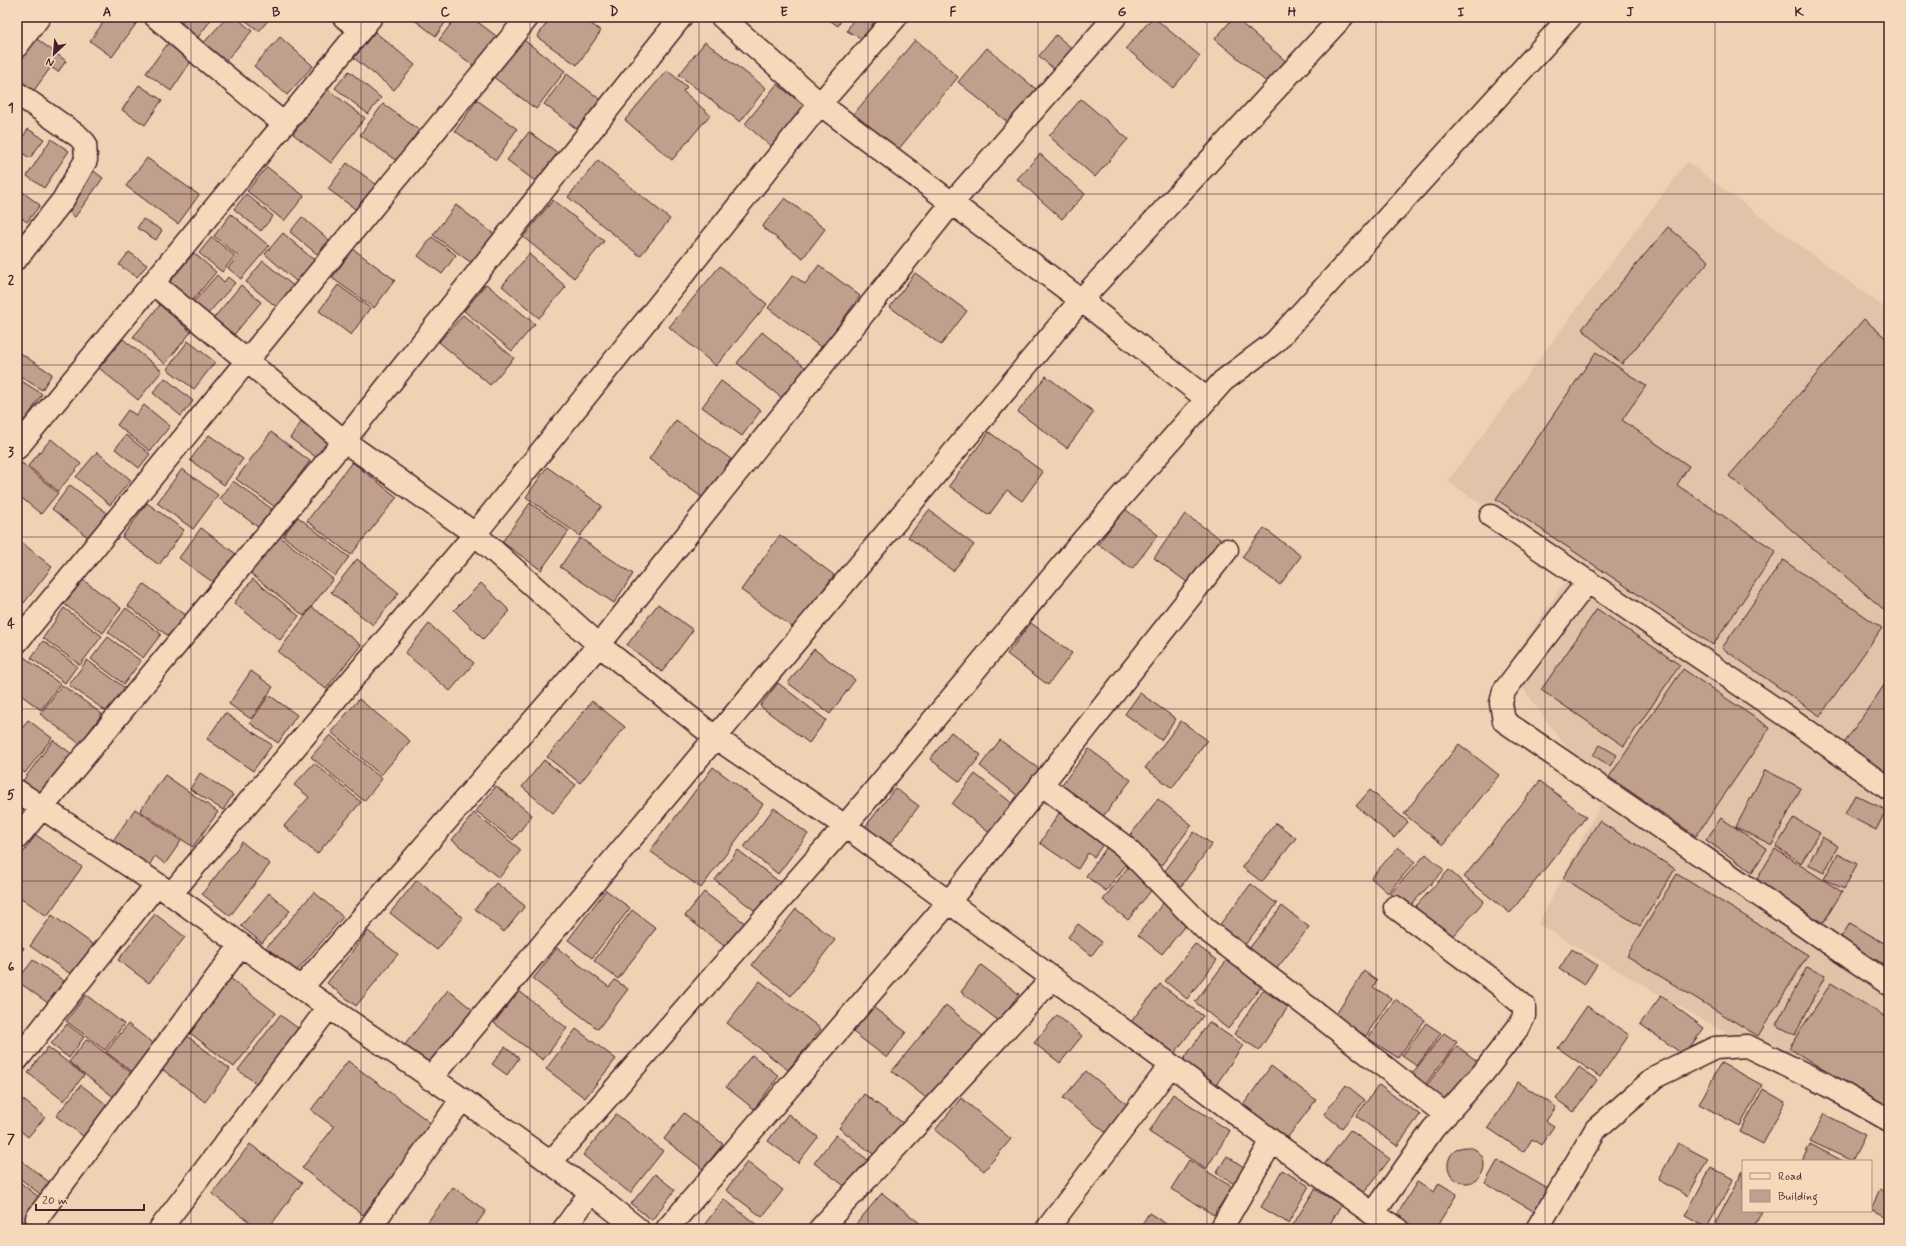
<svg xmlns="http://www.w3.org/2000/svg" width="1906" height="1246" font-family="Mynerve,sans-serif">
  <rect width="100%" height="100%" fill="#edd2b4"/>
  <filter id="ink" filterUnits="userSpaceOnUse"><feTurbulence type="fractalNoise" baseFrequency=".025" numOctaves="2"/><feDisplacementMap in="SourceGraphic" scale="8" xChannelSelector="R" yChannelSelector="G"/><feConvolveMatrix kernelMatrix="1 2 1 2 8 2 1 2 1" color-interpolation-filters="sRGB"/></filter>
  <g filter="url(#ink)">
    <!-- built -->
    <path fill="#e0c3a8" d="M1687,162L1889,311V1128L1538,924L1604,798L1507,667L1574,569L1448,481Z"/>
    <!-- building -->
    <path fill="#c0a08d" stroke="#4a1f2b" d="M107,17H141L112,57L90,41Z
      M162,17H183L175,27Z
      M185,17H213L196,40L178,27Z
      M227,17H236L252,31L221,66L200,47Z
      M241,17H271L259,31Z
      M410,17H449L436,36Z
      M456,17H471L499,38L477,68L439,40Z
      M551,17H582L601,31L577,65L537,37Z
      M825,17H843L838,26Z
      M854,17L876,18L864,40L847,31Z
      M1153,17L1200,56L1173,88L1126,48Z
      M1234,17L1288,63L1270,85L1215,39Z
      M375,32L415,65L394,90L354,58Z
      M1056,35L1074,50L1056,71L1039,56Z
      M280,37L313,66L287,95L254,66Z
      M521,38L565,71L536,109L492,76Z
      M37,39L66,61L58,72L51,67L32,93L17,81V66Z
      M915,40L958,77L897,151L853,115Z
      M169,42L194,57L171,91L146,73Z
      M705,42L766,88L740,122L679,75Z
      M987,48L1037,90L1010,124L958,82Z
      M667,70L687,87L683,91L710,115L672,160L625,120Z
      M349,71L381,98L368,114L335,88Z
      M567,74L605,103L582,133L544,104Z
      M777,84L806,107L773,148L745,124Z
      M139,85L162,100L145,125L122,110Z
      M327,89L365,118L331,163L293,134Z
      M1081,99L1128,139L1095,177L1049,136Z
      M477,100L517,129L496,160L455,131Z
      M383,104L419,130L397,161L360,135Z
      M28,129L44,139L30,158L17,150V146Z
      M529,132L565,158L543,187L507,160Z
      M51,139L69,151L44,188L27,176Z
      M1040,154L1085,194L1062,219L1017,179Z
      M147,158L199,195L178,224L126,186Z
      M598,160L670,219L640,256L568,197Z
      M347,163L377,185L358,211L328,189Z
      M267,167L304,196L284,221L247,191Z
      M91,169L103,178L75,217L63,208Z
      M17,188L40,205L27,222L17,215Z
      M246,194L273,216L261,231L234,209Z
      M785,198L825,229L803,258L762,227Z
      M553,200L604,241L574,278L523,237Z
      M456,205L495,235L473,264L433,235Z
      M231,214L269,246L241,279L228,268L238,256L214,236Z
      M302,217L329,240L317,254L290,232Z
      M143,219L162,230L156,240L137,228Z
      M1668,227L1709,261L1622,364L1582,329Z
      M283,233L315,261L297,282L265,254Z
      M212,237L235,256L222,272L199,253Z
      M432,237L456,255L442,274L418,256Z
      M353,249L395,280L374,308L332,278Z
      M129,252L147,265L137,277L119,265Z
      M194,253L216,272L189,305L166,286Z
      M529,254L566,287L539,318L502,286Z
      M263,261L296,288L279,309L246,282Z
      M819,265L860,296L822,348L768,308L793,275L805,284Z
      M720,266L767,304L716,366L669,327Z
      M915,273L967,311L941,345L890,307Z
      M217,275L224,282L228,277L235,283L206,316L192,304Z
      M486,284L535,324L512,351L464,311Z
      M241,285L261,302L233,336L213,319Z
      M338,285L370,308L351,335L319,311Z
      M160,305L191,332L165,364L133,337Z
      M463,315L514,358L490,385L439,342Z
      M1864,319L1889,341V614L1729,476Z
      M762,332L806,368L782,398L737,363Z
      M123,339L162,371L138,400L99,368Z
      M188,341L215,362L194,389L167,369Z
      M17,351L52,374L42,390L17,374Z
      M1596,352L1646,386L1622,420L1689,466L1677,485L1776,551L1713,645L1496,499Z
      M1046,376L1094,412L1067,448L1018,412Z
      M17,378L42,394L25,421L17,416Z
      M165,378L193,401L181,416L153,393Z
      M721,381L761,410L742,436L702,407Z
      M144,405L170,426L150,451L117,425L128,410L136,415Z
      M676,420L731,459L703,498L649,459Z
      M302,421L330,441L317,458L290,438Z
      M271,432L310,461L275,507L236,479Z
      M989,432L1043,472L1022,501L1007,490L989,515L949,486Z
      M126,435L150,454L139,468L115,449Z
      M209,435L243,459L224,485L190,460Z
      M51,439L81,464L58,491L28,466Z
      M97,452L131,480L110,505L76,477Z
      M352,462L397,497L351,555L307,521Z
      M22,463L58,493L41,514L17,494V469Z
      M547,467L602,506L580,536L526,497Z
      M182,469L218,495L193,529L157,503Z
      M233,481L272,509L258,527L220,499Z
      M70,485L107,513L89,538L52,509Z
      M147,503L184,530L159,565L122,537Z
      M530,503L569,531L541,570L502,542Z
      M1125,509L1158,535L1132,569L1098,544Z
      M929,510L974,545L953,571L908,537Z
      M1185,514L1223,541L1191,585L1154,558Z
      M298,517L349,557L335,576L283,536Z
      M201,528L236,554L214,583L179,558Z
      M1264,528L1301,556L1280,585L1242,557Z
      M278,535L333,579L304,616L249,572Z
      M780,535L834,575L795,629L741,590Z
      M580,538L633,574L614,603L560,567Z
      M21,542L52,567L24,603L17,597V548Z
      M357,559L399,593L373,625L331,592Z
      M1783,560L1882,628L1820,716L1722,648Z
      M253,579L299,616L280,640L234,603Z
      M83,580L121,608L103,633L64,604Z
      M481,583L510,611L483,639L454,610Z
      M144,584L187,616L171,638L128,606Z
      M658,604L693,630L662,672L627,645Z
      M312,607L361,645L326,689L278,652Z
      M64,608L102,636L80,665L43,638Z
      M126,608L161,634L143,658L108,632Z
      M1597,609L1680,665L1624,746L1541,690Z
      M1031,623L1072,653L1048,685L1007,654Z
      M429,624L474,663L450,691L405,653Z
      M108,637L141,661L124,684L91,659Z
      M43,641L77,666L65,683L31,658Z
      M814,649L855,680L830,714L788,683Z
      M24,657L60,684L41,710L17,692V667Z
      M87,660L125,688L107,712L69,685Z
      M1683,669L1770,728L1696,836L1609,777Z
      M251,671L273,687L251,719L229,704Z
      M1889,678V776L1843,745Z
      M778,683L826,720L809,743L760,706Z
      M62,685L102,714L80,744L40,714Z
      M1140,693L1176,719L1161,740L1125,714Z
      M269,695L297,715L278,743L250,723Z
      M359,699L410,741L381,775L331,732Z
      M592,701L625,727L580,783L547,757Z
      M225,713L272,745L253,771L207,739Z
      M17,717L22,721L17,728Z
      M28,720L52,738L25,773L17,767V735Z
      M1181,721L1207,740L1172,788L1145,768Z
      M951,732L981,755L960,782L930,759Z
      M330,735L382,779L364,801L311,757Z
      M53,740L72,754L41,796L22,782Z
      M1000,740L1043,772L1022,799L980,766Z
      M1459,744L1499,775L1443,845L1404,814Z
      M1600,745L1617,755L1610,766L1593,755Z
      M1089,749L1131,780L1098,823L1056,792Z
      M544,760L576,785L553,813L522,787Z
      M314,763L361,802L317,854L284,826L309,797L294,785Z
      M713,767L763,804L701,888L650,851Z
      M1765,770L1801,788L1772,845L1736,827Z
      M200,773L233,795L223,810L190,789Z
      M975,774L1013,804L991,834L952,804Z
      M165,775L218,812L193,847L140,811Z
      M1540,781L1586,817L1510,913L1464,877Z
      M496,786L532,815L513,840L476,811Z
      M895,788L919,806L887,848L863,830Z
      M1370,790L1408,822L1394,838L1356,806Z
      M1855,795L1886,810L1876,830L1845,814Z
      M1158,799L1192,825L1160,867L1125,842Z
      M774,808L808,834L778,874L744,847Z
      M135,809L181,841L165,864L155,856L148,867L112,842Z
      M474,813L521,850L499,878L452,840Z
      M1059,813L1104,843L1094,857L1088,853L1078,869L1040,843Z
      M1721,818L1767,849L1752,872L1706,840Z
      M1794,818L1820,833L1801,863L1776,847Z
      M1599,821L1675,869L1640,926L1563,878Z
      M1276,823L1296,838L1262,882L1242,867Z
      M1194,832L1212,844L1179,889L1161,876Z
      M36,835L82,867L47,916L17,895V861Z
      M1822,837L1838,846L1824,873L1808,865Z
      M242,842L270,864L230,916L202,894Z
      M1107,847L1128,862L1106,891L1086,876Z
      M1398,847L1415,862L1388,893L1371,878Z
      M1775,849L1842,892L1823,923L1756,881Z
      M738,850L782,884L759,914L715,880Z
      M1426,854L1444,870L1407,909L1390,894Z
      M1838,854L1857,864L1844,889L1824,879Z
      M1128,867L1153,888L1128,920L1103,900Z
      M1449,870L1484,901L1451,939L1415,907Z
      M1677,874L1808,955L1758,1036L1627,956Z
      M417,880L463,918L437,950L390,913Z
      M496,883L525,906L504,932L475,909Z
      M1251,884L1277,904L1244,946L1218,927Z
      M606,890L630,908L592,958L568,940Z
      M314,892L343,917L294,974L265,949Z
      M704,892L746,924L728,949L685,916Z
      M269,893L290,911L262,943L241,926Z
      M1163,903L1188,922L1162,954L1138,935Z
      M1282,906L1309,927L1272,975L1245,954Z
      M796,909L835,940L791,996L752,965Z
      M632,910L656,928L618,979L594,961Z
      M155,914L185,937L149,983L118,960Z
      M52,915L94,945L72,975L30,946Z
      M1850,923L1889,946V967L1840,939Z
      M1078,924L1102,942L1091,956L1068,937Z
      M368,931L398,954L356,1006L327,983Z
      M17,943L24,948L17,958Z
      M1195,944L1217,960L1187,999L1165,981Z
      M557,948L609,987L615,980L628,989L598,1029L533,979Z
      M1572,949L1597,965L1584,985L1559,969Z
      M33,960L64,981L48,1003L17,981Z
      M1227,960L1261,987L1228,1029L1195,1002Z
      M981,965L1019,994L999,1021L961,992Z
      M1807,967L1825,976L1795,1035L1776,1025Z
      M1364,971L1377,980L1373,987L1391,998L1366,1036L1335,1016Z
      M226,975L276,1013L234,1067L185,1029Z
      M760,981L821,1029L788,1070L727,1023Z
      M1831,983L1889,1019V1111L1789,1048Z
      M1160,984L1203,1016L1170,1059L1127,1027Z
      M448,990L473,1010L428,1067L403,1047Z
      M1263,990L1288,1007L1259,1050L1234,1034Z
      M519,991L567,1028L543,1060L494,1023Z
      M86,995L124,1024L105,1050L66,1021Z
      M1661,996L1704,1028L1684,1055L1640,1024Z
      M1395,999L1425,1020L1398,1058L1368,1038Z
      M946,1005L983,1036L930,1101L892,1071Z
      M1587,1006L1629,1035L1600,1077L1558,1048Z
      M873,1007L906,1032L887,1058L853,1032Z
      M280,1015L302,1031L261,1087L238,1070Z
      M1057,1015L1082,1036L1060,1063L1034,1043Z
      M1209,1022L1243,1045L1214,1088L1180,1065Z
      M1426,1023L1441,1033L1417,1066L1402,1056Z
      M67,1024L84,1037L69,1058L51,1044Z
      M128,1024L155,1045L134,1073L106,1052Z
      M576,1029L616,1059L585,1098L546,1069Z
      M183,1033L230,1069L205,1102L158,1066Z
      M1444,1033L1457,1042L1425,1085L1411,1075Z
      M87,1039L133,1074L115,1098L69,1062Z
      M1457,1046L1481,1064L1449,1107L1424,1089Z
      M48,1047L84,1075L64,1101L28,1073Z
      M505,1047L519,1058L507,1075L492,1064Z
      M752,1055L779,1076L754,1109L726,1087Z
      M348,1061L432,1124L363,1215L302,1168L334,1127L311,1110Z
      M1721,1063L1762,1085L1740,1126L1699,1104Z
      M1271,1066L1316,1100L1285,1141L1241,1108Z
      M1579,1067L1597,1080L1574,1112L1556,1099Z
      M1086,1071L1132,1108L1110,1136L1063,1098Z
      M1518,1082L1556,1107L1546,1121L1554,1126L1541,1145L1532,1139L1524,1152L1488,1128Z
      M81,1085L111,1108L87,1139L56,1116Z
      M1346,1085L1365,1100L1342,1128L1324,1114Z
      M1379,1085L1420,1115L1397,1146L1356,1116Z
      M1763,1089L1785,1102L1763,1144L1740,1132Z
      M864,1094L903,1123L877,1157L839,1128Z
      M1173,1094L1230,1131L1206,1169L1149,1132Z
      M17,1095L45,1117L28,1137L17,1128Z
      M961,1098L1011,1139L984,1171L935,1130Z
      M684,1113L723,1144L703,1169L664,1139Z
      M616,1114L663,1151L630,1193L583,1155Z
      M788,1114L818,1137L798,1163L768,1141Z
      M1824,1114L1865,1135L1852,1161L1810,1141Z
      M1350,1130L1390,1159L1363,1194L1320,1170Z
      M836,1135L873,1164L851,1191L814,1163Z
      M1678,1143L1708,1159L1688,1196L1658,1180Z
      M250,1144L302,1183L268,1229H259L212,1194Z
      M1810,1144L1843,1161H1802Z
      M1448 1165a18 18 0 1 1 36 0a18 18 0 1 1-36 0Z
      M1227,1156L1250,1171L1239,1187L1216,1173Z
      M1189,1160L1232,1187L1214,1215L1171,1189Z
      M1498,1160L1548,1189L1535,1212L1485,1183Z
      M22,1161L54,1186L45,1198L17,1176V1168Z
      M747,1162L783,1190L762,1217L726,1190Z
      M1711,1167L1733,1179L1707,1228L1685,1216Z
      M1282,1170L1309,1186L1288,1223L1261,1207Z
      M1743,1171V1211H1762L1753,1229H1727L1715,1223Z
      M655,1174L675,1190L652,1220L631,1204Z
      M1889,1177V1190L1884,1187Z
      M17,1180L44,1201L26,1223L17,1216Z
      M1417,1182L1434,1192L1439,1183L1457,1194L1435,1229H1413L1395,1218Z
      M453,1187L486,1211L473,1229H435L427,1223Z
      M1315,1189L1341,1205L1327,1229H1293L1291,1228Z
      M1880,1190L1889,1195V1218L1871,1209Z
      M882,1193L927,1229H852Z
      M724,1199L762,1229H701Z
      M1149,1213L1174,1229H1139Z
      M1883,1222L1889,1225V1229H1880Z"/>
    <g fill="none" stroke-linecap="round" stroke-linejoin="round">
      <!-- street casing -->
      <g stroke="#4a1f2b" stroke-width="25">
        <path id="street" d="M344,17L360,29
          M722,17L820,104L1081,300L1207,399L1223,381L1275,342L1570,17
          M17,46L39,17
          M17,93L78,136L85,143L86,160L63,200L17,258
          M284,124L371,17
          M154,284L344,441L475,534L599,645L716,738L845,826L1171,1065L1272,1141L1373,1214L1398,1229
          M17,448L284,124L201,56L156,17
          M1491,516L1792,720L1889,789
          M1588,581L1504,691L1501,703L1504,721L1889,984
          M17,642L528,17
          M1041,784L1124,846L1205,929L1321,1017L1446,1115
          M17,791L157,884L301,988L462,1099L591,1192L638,1229
          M17,838L344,441L681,17
          M171,894L475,534L820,104L896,17
          M301,988L599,645L951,204L1115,17
          M17,1060L157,884
          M430,1079L1081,300L1342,17
          M550,1163L845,826L1084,539L1207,399
          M1373,1214L1433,1129L1483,1073L1520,1025L1524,1016V1006L1497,983L1395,907
          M37,1218L241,945
          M160,1229L329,1007
          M369,1229L462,1099
          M564,1229L591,1192
          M667,1229L948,903L1227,550
          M820,1229L1053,978
          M1047,1229L1171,1065
          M1221,1229L1272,1141
          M1537,1229L1596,1129L1657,1076L1715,1048L1747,1046L1827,1085L1889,1120"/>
      </g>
      <!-- street -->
      <use href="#street" stroke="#f4d9ba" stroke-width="22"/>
    </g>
  </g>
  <!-- grid -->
  <path fill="none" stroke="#4a1f2b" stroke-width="1" stroke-opacity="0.55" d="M191,17V1229M361,17V1229M530,17V1229M699,17V1229M868,17V1229M1038,17V1229M1207,17V1229M1376,17V1229M1545,17V1229M1715,17V1229M17,194H1889M17,365H1889M17,537H1889M17,709H1889M17,881H1889M17,1052H1889"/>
  <!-- margin -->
  <rect width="1906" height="1246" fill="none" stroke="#f4d9ba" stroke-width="44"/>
  <!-- legend -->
  <rect x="1742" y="1160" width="130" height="52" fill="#f4d9ba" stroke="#b08f81"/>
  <rect x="1750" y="1173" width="20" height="6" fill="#f4d9ba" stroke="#b08f81"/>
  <text x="1778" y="1180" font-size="12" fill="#4a1f2b">Road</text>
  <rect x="1750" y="1190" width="20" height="12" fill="#c0a08d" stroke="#b08f81"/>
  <text x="1778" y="1200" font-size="12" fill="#4a1f2b">Building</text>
  <!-- north arrow -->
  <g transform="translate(54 54) rotate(206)" stroke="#f4d9ba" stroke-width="3" paint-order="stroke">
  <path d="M0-3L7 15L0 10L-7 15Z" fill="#4a1f2b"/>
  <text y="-6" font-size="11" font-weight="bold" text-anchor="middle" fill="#4a1f2b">N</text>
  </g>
  <!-- scale -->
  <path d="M36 1204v6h108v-6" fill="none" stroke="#4a1f2b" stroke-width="2"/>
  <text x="42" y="1204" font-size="12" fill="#4a1f2b" stroke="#f4d9ba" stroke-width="3" paint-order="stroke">20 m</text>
  <rect x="22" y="22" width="1862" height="1202" fill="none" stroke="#4a1f2b" stroke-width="1.5"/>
  <g font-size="13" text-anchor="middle" font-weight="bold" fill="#4a1f2b">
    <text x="107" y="16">A</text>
    <text x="276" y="16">B</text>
    <text x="445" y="16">C</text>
    <text x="614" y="16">D</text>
    <text x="784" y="16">E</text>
    <text x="953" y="16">F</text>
    <text x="1122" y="16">G</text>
    <text x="1292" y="16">H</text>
    <text x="1461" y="16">I</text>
    <text x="1630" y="16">J</text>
    <text x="1799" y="16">K</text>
    <text x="11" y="112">1</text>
    <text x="11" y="284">2</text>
    <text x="11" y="456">3</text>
    <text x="11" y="628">4</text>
    <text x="11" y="799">5</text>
    <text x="11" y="971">6</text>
    <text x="11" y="1143">7</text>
  </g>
</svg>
